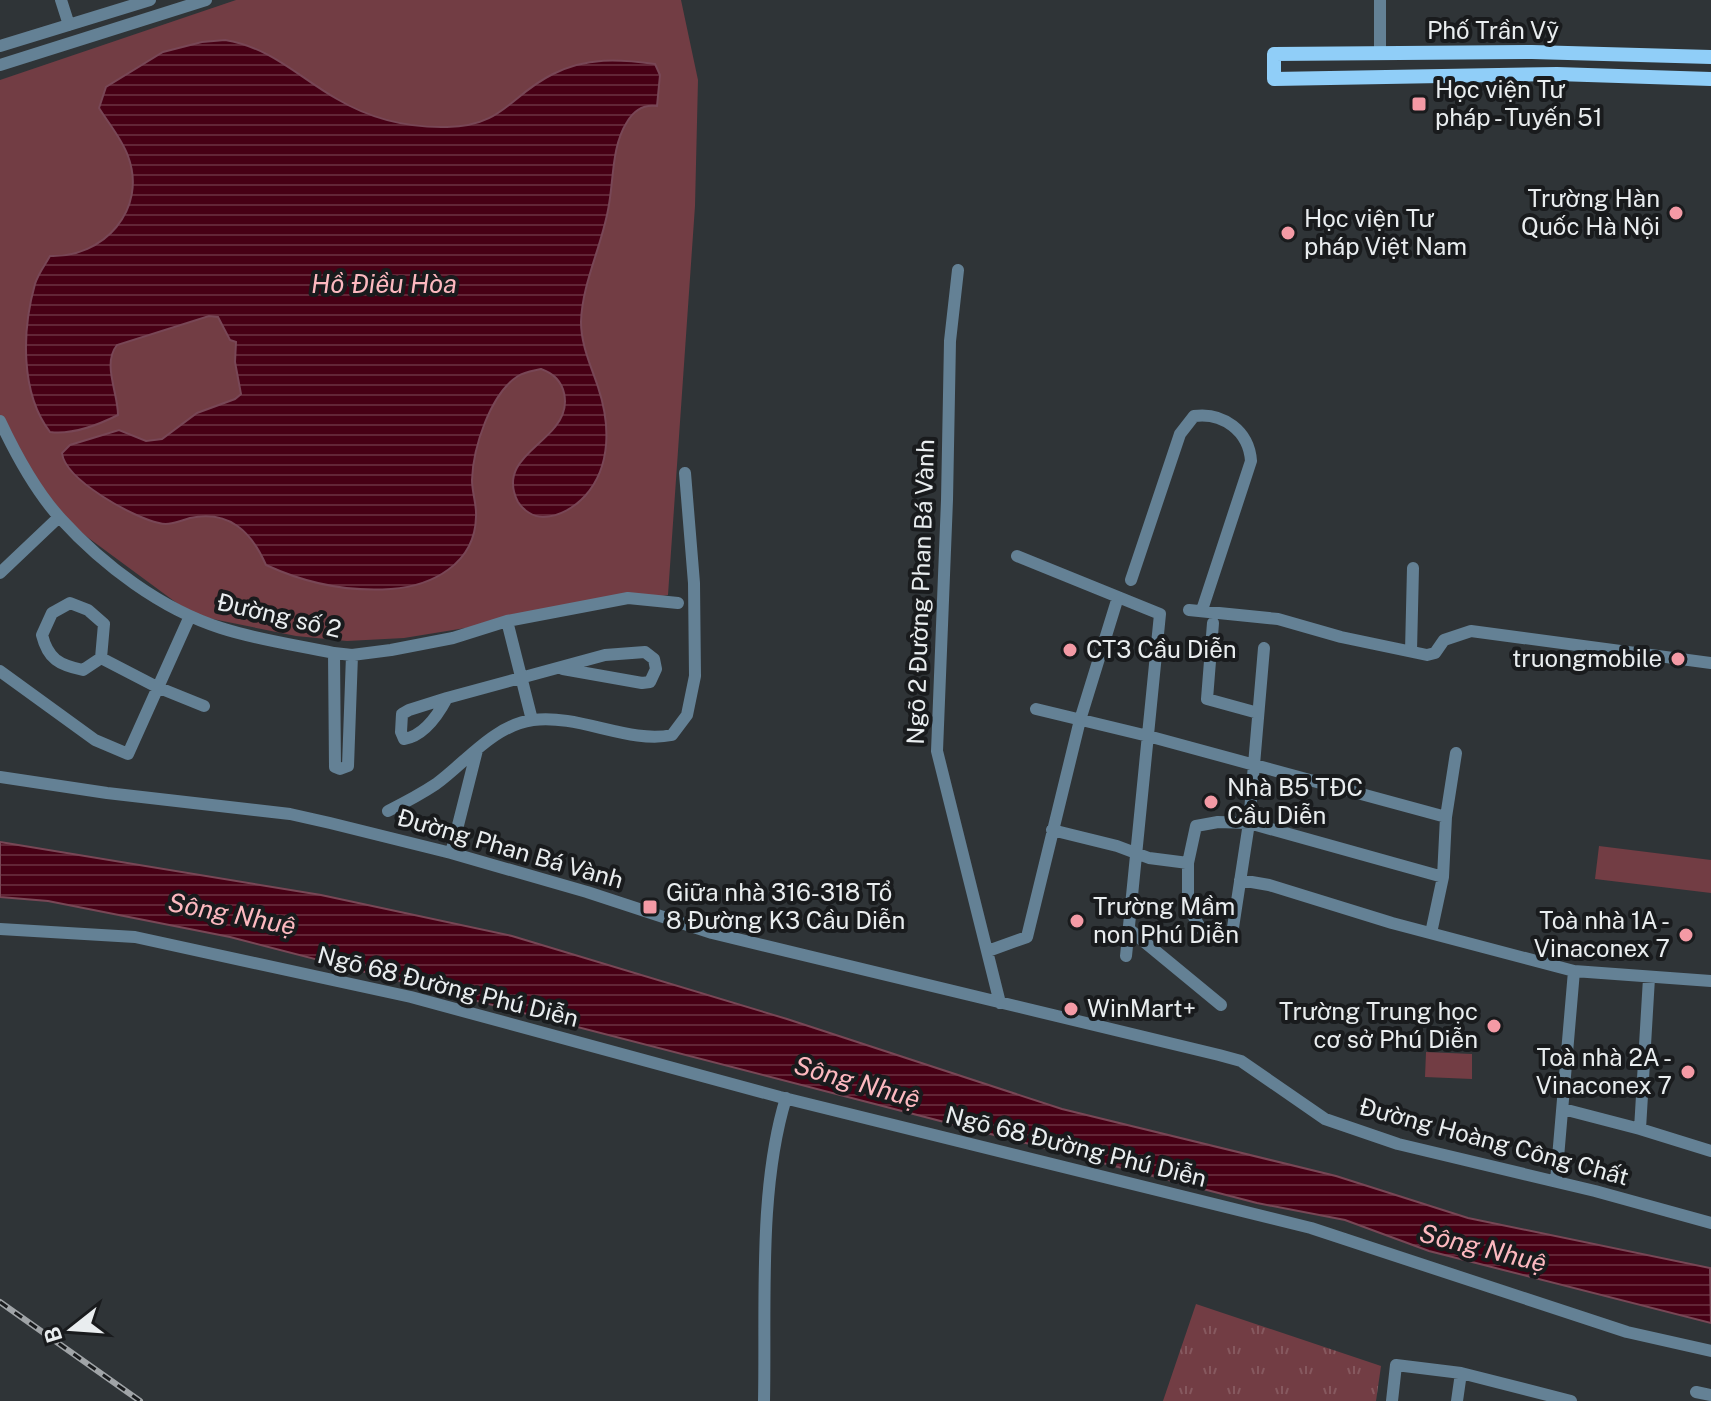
<svg xmlns="http://www.w3.org/2000/svg" width="1711" height="1401" font-family="'Public Sans',sans-serif">
  <defs>
    <pattern id="grass-tufts" width="24" height="20" patternUnits="userSpaceOnUse" patternTransform="scale(2)"><rect width="24" height="20" fill="#723d44"/><path d="M3 7l-1-3M5 7V3M7 7l1-3M15 17l-1-3M17 17v-4M19 17l1-3" fill="none" stroke="#86595f"/></pattern>
    <pattern id="water-rules" width="6" height="5" patternUnits="userSpaceOnUse" patternTransform="scale(2)"><rect width="6" height="5" fill="#470015"/><path d="M0 2.5h6" fill="none" stroke="#622637"/></pattern>
  </defs>
  <rect width="100%" height="100%" fill="#2f3437"/>
  <!-- grass -->
  <path fill="url(#grass-tufts)" d="M1196,1304L1381,1366L1376,1401H1163Z"/>
  <!-- green -->
  <path fill="#723d44" d="M236,0H681L698,80L695,206L668,595L404,638L347,641L296,636L193,615L60,517L17,455L0,415V80Z
    M1599,846L1711,860V893L1595,879Z
    M1426,1052L1472,1054V1079L1425,1077Z"/>
  <!-- water -->
  <path fill="url(#water-rules)" stroke="#784756" stroke-width="2" d="M225,40C272,48 297,76 337,99C371,119 408,128 447,127C504,126 510,95 553,74C587,57 619,59 655,64L660,75L657,106C643,104 634,110 627,122C611,147 614,182 608,210C601,248 582,284 581,322C581,345 591,366 598,387C610,423 612,466 585,496C575,507 559,517 543,517C533,517 523,510 518,502C499,465 538,449 555,427C572,406 567,378 541,369C533,371 525,372 518,376C490,394 473,448 472,480C472,493 477,505 476,517C475,564 432,586 391,589C348,592 305,583 266,565C251,531 229,510 190,518C180,521 169,526 159,523C134,518 65,480 62,453L70,445L119,430L146,441L162,439L197,413L235,399L241,394L235,362L236,342L230,340L218,317L209,316L117,345C102,364 118,392 118,415C98,425 73,435 50,432C20,393 22,330 35,284C38,274 45,265 50,256C103,258 148,210 128,156C122,139 109,124 99,108L106,87L163,52L202,42Z
    M0,842L321,895L512,936L787,1019L1062,1109L1336,1176L1468,1218L1710,1268L1711,1323L1429,1251L1345,1220L1257,1203L230,937L48,901L0,897Z"/>
  <g fill="none" stroke-linecap="round" stroke-linejoin="round">
    <!-- minor -->
    <path stroke="#648195" stroke-width="12" d="M61,0L69,25
      M0,46L150,0
      M1380,54V0
      M0,65L206,0
      M958,270L950,341L947,500L937,751L1000,1003
      M0,421C16,455 35,491 61,519C103,565 161,609 221,628C258,640 297,645 334,653L352,655L391,650L453,638L507,621L628,598L678,603
      M1017,556L1160,614L1126,956
      M0,573L59,517
      M1131,580L1180,434L1194,416C1223,412 1249,431 1251,461L1202,610
      M70,603L88,610L104,624L101,658L83,670C59,665 48,659 42,635L52,613Z
      M1189,610L1278,619L1341,637L1427,655L1435,653L1444,640L1471,631L1711,663
      M507,621L532,720
      M1213,623L1207,699L1258,713
      M1411,651L1413,568
      M334,653L335,767L340,769L348,766L352,655
      M101,658L157,687L204,706
      M0,671L95,740L128,754L190,616
      M447,698C438,715 424,736 404,739L401,732L402,714L409,710L447,698L605,655L645,652L654,659L656,669L650,682L642,683L563,669
      M1036,709L1148,736L1446,817
      M0,777L107,793L290,814L330,823L451,853L587,892L712,933L1219,1055L1241,1061L1325,1119L1398,1144L1595,1191L1711,1223
      M388,811C404,803 421,794 436,784C465,763 494,725 533,720C579,714 629,744 672,735L687,715L695,676L694,583L685,473
      M1052,830L1117,846L1149,858L1188,863
      M451,853L477,750
      M1240,880L1269,885L1392,923L1574,971L1711,981
      M0,929L135,937L411,997L780,1097L1311,1228L1627,1332L1711,1351
      M1201,929L1188,907V863L1196,826L1218,822L1249,823L1443,877
      M1130,930L1221,1005
      M1431,933L1443,877L1446,817L1456,753
      M1232,934L1249,823L1264,648
      M988,951L1027,937L1080,720L1118,597
      M1563,1109L1640,1129L1711,1151
      M1640,1129L1649,978
      M1556,1181L1574,971
      M1696,1392L1711,1395
      M764,1401C766,1305 758,1189 786,1098
      M1392,1401L1396,1365L1461,1373L1571,1401
      M1457,1401L1461,1373"/>
    <!-- major -->
    <path stroke="#90cef8" stroke-width="14" d="M1711,57L1532,52L1274,54V79L1557,74L1711,79"/>
    <!-- rail casing -->
    <g stroke="#a0a4a7" stroke-width="6">
      <path id="rail" d="M0,1302L140,1401"/>
    </g>
    <!-- rail -->
    <use href="#rail" stroke="#191b1d" stroke-width="3" stroke-dasharray="9" stroke-linecap="butt"/>
  </g>
  <!-- markers -->
  <g fill="#f49aa5" stroke="#191b1d" stroke-width="3">
    <rect x="1411" y="96" width="16" height="16" rx="4"/>
    <circle cx="1676" cy="213" r="8"/>
    <circle cx="1288" cy="233" r="8"/>
    <circle cx="1070" cy="650" r="8"/>
    <circle cx="1678" cy="659" r="8"/>
    <circle cx="1211" cy="802" r="8"/>
    <rect x="642" y="899" width="16" height="16" rx="4"/>
    <circle cx="1077" cy="921" r="8"/>
    <circle cx="1686" cy="935" r="8"/>
    <circle cx="1071" cy="1009" r="8"/>
    <circle cx="1494" cy="1026" r="8"/>
    <circle cx="1688" cy="1072" r="8"/>
  </g>
  <g text-anchor="middle" stroke-width="8" stroke-linejoin="round" paint-order="stroke">
    <!-- street labels -->
    <g font-size="24" fill="#e9edef" stroke="#191b1d">
      <text x="1493" y="39">Phố Trần Vỹ</text>
      <text transform="translate(921 592) rotate(-88)" y="8">Ngõ 2 Đường Phan Bá Vành</text>
      <text transform="translate(279 616) rotate(13)" y="8">Đường số 2</text>
      <text transform="translate(510 849) rotate(16)" y="8">Đường Phan Bá Vành</text>
      <text transform="translate(448 987) rotate(14)" y="8">Ngõ 68 Đường Phú Diễn</text>
      <text transform="translate(1494 1142) rotate(15)" y="8">Đường Hoàng Công Chất</text>
      <text transform="translate(1076 1147) rotate(14)" y="8">Ngõ 68 Đường Phú Diễn</text>
    </g>
    <!-- poi labels -->
    <g font-size="24" fill="#e9edef" stroke="#191b1d" text-anchor="start">
      <text x="1435" y="98">Học viện Tư<tspan x="1435" dy="28">pháp - Tuyến 51</tspan></text>
      <text x="1660" y="207" text-anchor="end">Trường Hàn<tspan x="1660" dy="28">Quốc Hà Nội</tspan></text>
      <text x="1304" y="227">Học viện Tư<tspan x="1304" dy="28">pháp Việt Nam</tspan></text>
      <text x="1086" y="658">CT3 Cầu Diễn</text>
      <text x="1662" y="667" text-anchor="end">truongmobile</text>
      <text x="1227" y="796">Nhà B5 TĐC<tspan x="1227" dy="28">Cầu Diễn</tspan></text>
      <text x="666" y="901">Giữa nhà 316-318 Tổ<tspan x="666" dy="28">8 Đường K3 Cầu Diễn</tspan></text>
      <text x="1093" y="915">Trường Mầm<tspan x="1093" dy="28">non Phú Diễn</tspan></text>
      <text x="1670" y="929" text-anchor="end">Toà nhà 1A -<tspan x="1670" dy="28">Vinaconex 7</tspan></text>
      <text x="1087" y="1017">WinMart+</text>
      <text x="1478" y="1020" text-anchor="end">Trường Trung học<tspan x="1478" dy="28">cơ sở Phú Diễn</tspan></text>
      <text x="1672" y="1066" text-anchor="end">Toà nhà 2A -<tspan x="1672" dy="28">Vinaconex 7</tspan></text>
    </g>
    <!-- water labels -->
    <g font-size="26" font-style="italic" fill="#fcb8bf" stroke="#191b1d">
      <text x="384" y="293">Hồ Điều Hòa</text>
      <text transform="translate(232 914) rotate(11)" y="9">Sông Nhuệ</text>
      <text transform="translate(857 1082) rotate(16)" y="9">Sông Nhuệ</text>
      <text transform="translate(1483 1248) rotate(14)" y="9">Sông Nhuệ</text>
    </g>
  </g>
  <!-- north arrow -->
  <g transform="translate(72 1329) rotate(253)" stroke="#191b1d" stroke-width="6" paint-order="stroke">
  <path d="M0-6L14 30L0 20L-14 30Z" fill="#e9edef"/>
  <text y="-12" font-size="22" font-weight="bold" text-anchor="middle" fill="#e9edef">B</text>
  </g>
</svg>
